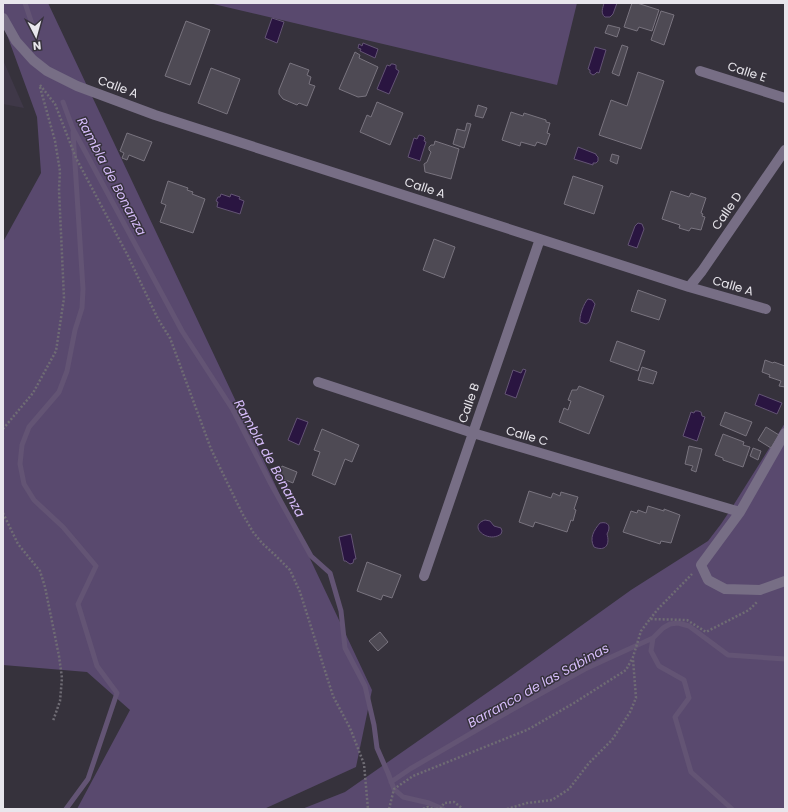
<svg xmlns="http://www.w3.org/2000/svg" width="788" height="812" font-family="Poppins,sans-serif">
  <rect width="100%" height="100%" fill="#36323c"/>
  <!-- built -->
  <path fill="#3f3848" d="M3,60L24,108L3,104Z"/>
  <!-- green -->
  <path fill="#59496e" d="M3,3H48L372,690L356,767L264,809H77L130,710L87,672L3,665V242L41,173L37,117L3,24Z
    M209,3H577L557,85Z
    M785,423V809H302L345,792L511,676L631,590L708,541L721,524L731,509Z"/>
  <!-- water -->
  <path fill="#2a1541" stroke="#635474" d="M604,3H617L613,14L610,17H605C600,13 603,8 604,3Z
    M272,18L284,22L277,43L265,38Z
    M363,43L378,49L375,58L360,51L361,49L358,48L359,44L362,46Z
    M595,47L606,50L599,73L597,72L595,74L593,75L590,73V70L588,69Z
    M391,64H393L396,65V69L399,71L389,94L377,89L387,65L390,66Z
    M419,135L423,136L425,138L424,141L426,142L420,161L408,157L414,138L417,139Z
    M578,147L596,154V155L598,157V161L596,163H593V165L574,159Z
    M221,194L230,197L231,194L240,197L239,199L244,201L240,214L217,207L218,202L216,201L218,197H220Z
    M638,223L642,224L644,229L637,248L628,245L635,226Z
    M588,299L592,300L595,304L589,322L586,324L580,322C579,316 584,303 588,299Z
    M523,369L526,370L516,398L505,394L513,370L521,373Z
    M759,394L782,403L777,414L755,405Z
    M695,411H698L701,412L702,416L705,417L697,441L683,436L691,412L694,413Z
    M297,418L308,422L299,445L288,440Z
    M485,520L490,521L494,526L501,528L502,531L501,534C488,544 467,526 485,520Z
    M600,523C609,521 611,527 607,534C610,544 606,552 594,547C589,538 594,530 600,523Z
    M351,534L356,559H354L353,563L350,564L347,562L346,561H344L339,537Z"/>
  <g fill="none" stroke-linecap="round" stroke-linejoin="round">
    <!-- stream -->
    <path stroke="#635474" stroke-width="5" d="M25,3L39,45
      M63,102L73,129L182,331L233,410L271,484L311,556L330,573L341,611L345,648L365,686L374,725L377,748L388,773L394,789L403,797L429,803L443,809
      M653,638L651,651L659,666L684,680L689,698L675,717L691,772L732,809
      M391,782L410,769L499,717L585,669L653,638L663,628L670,624L678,623L689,626L728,655L785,659
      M66,809L88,779L117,693L97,666L78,604L96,566L63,527L34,500L24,484L20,464L22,445L29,427L59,392L67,371L75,330L82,308L83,289L73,132"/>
  </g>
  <!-- building -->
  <path fill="#4e4a54" stroke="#79747f" d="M632,3H637L659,10L652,31L639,27L637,31L624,27Z
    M661,11L674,15L664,45L651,40Z
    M186,21L210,30L190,85L165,76Z
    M608,25L620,28L617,37L605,33Z
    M622,45L628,47L619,76L612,73Z
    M355,52L360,55L359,58L378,67L366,96L358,97L339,89Z
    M290,63L309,70L307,75L311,77L309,84L315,86L307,106L299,103L297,105L283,99L279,94V90Z
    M211,68L240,79L227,114L198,103Z
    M638,72L664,81L641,149L599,135L611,100L627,106Z
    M377,102L403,113L390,145L360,132L367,115L371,117Z
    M478,105L487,108L483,118L475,116Z
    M511,112L523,116L524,113L546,120V122L550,123L547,133L550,134L546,145L537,142L535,146L521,142L520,146L502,140Z
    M467,123L471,124L464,148L453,144L457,129L465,131Z
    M127,133L152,142L144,161L129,155L127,160L122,158L124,153L120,151Z
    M435,141L459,149L451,179L425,172L424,164L427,162L431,152L429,150V147L431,145H434Z
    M612,154L619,156L617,164L610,161Z
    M573,176L603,186L594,214L564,204Z
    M168,181L188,188L187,190L193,192L192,194L205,199L193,233L160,222L166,205L161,203Z
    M671,191L689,197L691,193L706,198L701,213L703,214L702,216L705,217L701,230L691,228L689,231L679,228L680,225L662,219Z
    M434,239L455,247L444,278L423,270Z
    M638,290L666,300L659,320L631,311Z
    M617,341L645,351L638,371L610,361Z
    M765,360L773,363L774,362L785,366V387L779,386L781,381L769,377L770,375L762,372Z
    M642,367L657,372L653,384L638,380Z
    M579,386L604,396L589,434L559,422L564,408L568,410L571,401L568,400L572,390H577Z
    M725,412L752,422L746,436L720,425Z
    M766,427L779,435L771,448L758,440Z
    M322,429L359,445L352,462L345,459L335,485L312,475L320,452L314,450Z
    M723,434L744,442L743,445L750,447L743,467L723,460V458L715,455Z
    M689,446L702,449L696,472L691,470L693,466L685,464Z
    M753,448L761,451L758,460L750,456Z
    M282,466L297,472L293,483L278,477Z
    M529,491L551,498L553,493L560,496L561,492L578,497L574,509L576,510L573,521L571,520L567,532L535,522L533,527L519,522Z
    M648,506L664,511V509L680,515L671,543L661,541L660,544L623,532L631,511L637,513L638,510L646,513Z
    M367,562L401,575L392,598L383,595L381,600L357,591Z
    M380,632L388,642L378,651L369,641Z"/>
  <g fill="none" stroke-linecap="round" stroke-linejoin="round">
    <!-- path -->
    <path stroke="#6f6c74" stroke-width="2.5" stroke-dasharray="2 2" stroke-linecap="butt" d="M40,85L55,104L76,158L128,256L158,319L170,338L211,449L242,513L253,532L262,543L275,555L290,570L300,592L333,696L350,728L364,764L368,809
      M3,429L33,393L56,351L64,298L59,190L60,171L55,141L40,87
      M3,513L18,544L40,571L45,587L59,656L62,678L60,701L53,721
      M650,619L658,609L692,574
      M389,809L394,789L413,776L527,730L574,703L626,670L633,657L641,631L650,619L687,620L706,632L749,610L757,602
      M423,809L428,807L434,809
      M436,809L441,808L444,803L454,802L463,809
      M507,809L527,803L552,800L569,789L589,763L612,740L630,712L636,698L633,659"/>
    <!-- minor -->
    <path stroke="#776e85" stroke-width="10" d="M3,18L16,41L33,60L47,71L77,86L155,115L689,287L766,309
      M700,71L785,98
      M689,287L702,271L785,150
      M318,382L473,433L740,512L701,565L708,580L725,589L760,590L785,581
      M740,512L785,433
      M424,576L473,433L540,239"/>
  </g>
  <g text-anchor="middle" stroke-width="3" stroke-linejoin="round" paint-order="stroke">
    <!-- street labels -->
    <g font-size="12" fill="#e8e6ec" stroke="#36323c">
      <text transform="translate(747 72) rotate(18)" y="4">Calle E</text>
      <text transform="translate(118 87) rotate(20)" y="4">Calle A</text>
      <text transform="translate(425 188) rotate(18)" y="4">Calle A</text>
      <text transform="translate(727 211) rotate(-55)" y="4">Calle D</text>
      <text transform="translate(733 286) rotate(16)" y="4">Calle A</text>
      <text transform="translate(469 403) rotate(-71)" y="4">Calle B</text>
      <text transform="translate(527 436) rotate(16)" y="4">Calle C</text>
    </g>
    <!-- water labels -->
    <g font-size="13" font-style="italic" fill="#d7bdfb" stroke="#36323c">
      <text transform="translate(112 176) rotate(62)" y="5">Rambla de Bonanza</text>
      <text transform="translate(270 458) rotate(61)" y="5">Rambla de Bonanza</text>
      <text transform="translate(538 685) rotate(-29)" y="5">Barranco de las Sabinas</text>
    </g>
  </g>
  <!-- border -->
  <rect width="788" height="812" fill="none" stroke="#e8e6ec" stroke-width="8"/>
  <!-- north arrow -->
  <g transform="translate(36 36) rotate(174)" stroke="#36323c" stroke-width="3" paint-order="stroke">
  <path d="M0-3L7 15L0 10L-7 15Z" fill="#e8e6ec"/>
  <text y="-6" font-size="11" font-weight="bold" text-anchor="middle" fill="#e8e6ec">N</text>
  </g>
</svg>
